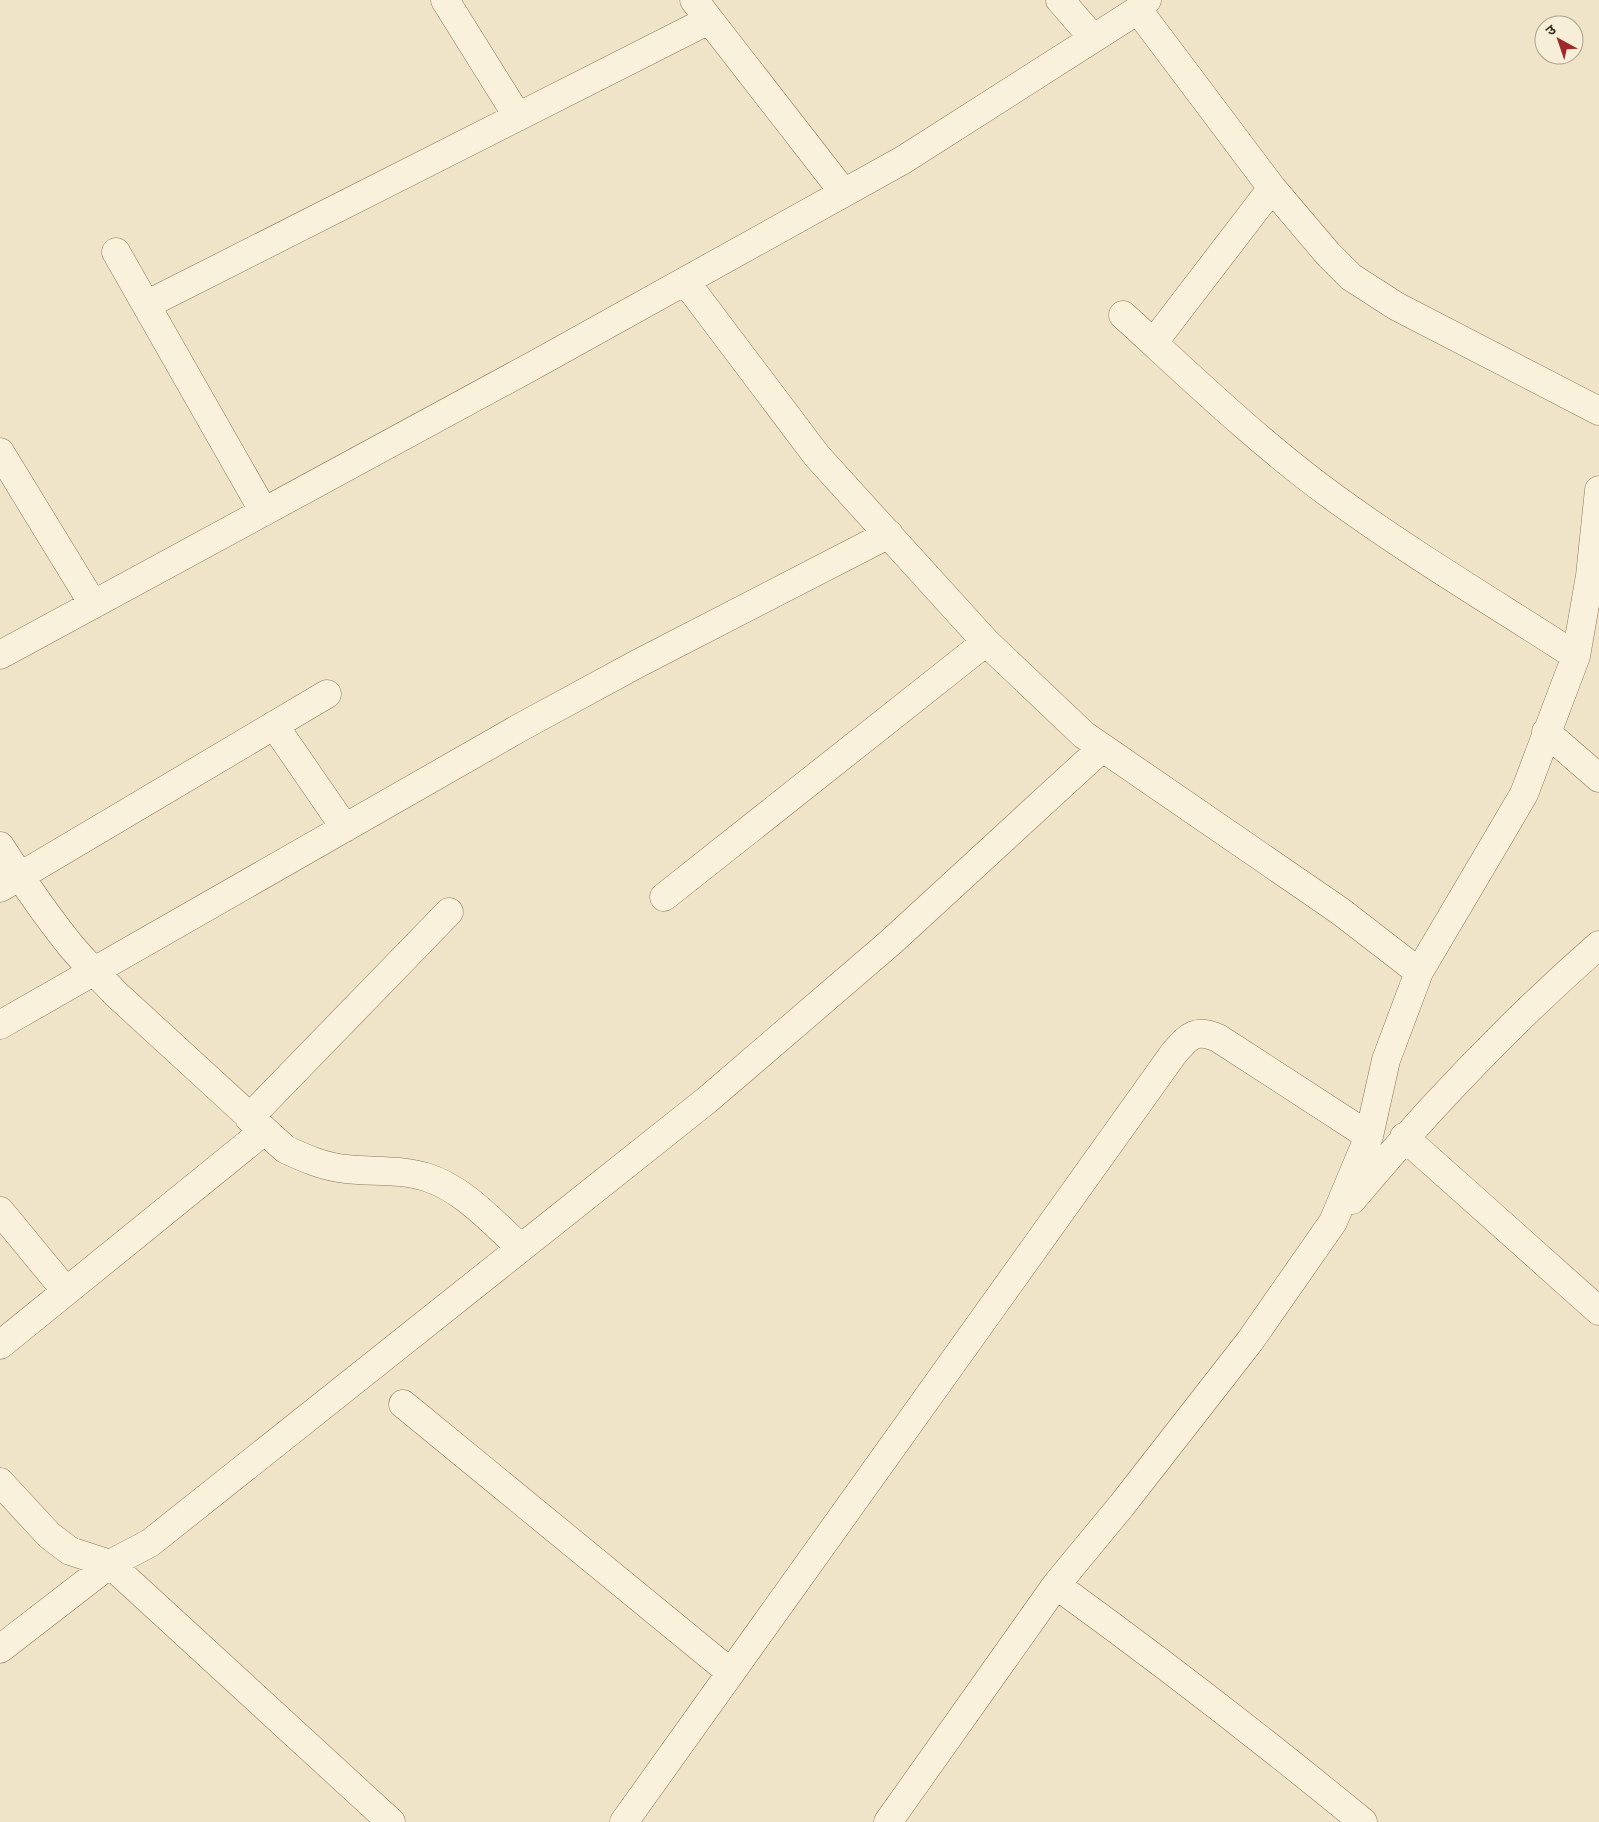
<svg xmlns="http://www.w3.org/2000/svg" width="1599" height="1822" font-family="'PT Serif','Noto Sans Devanagari',serif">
  <rect width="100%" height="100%" fill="#f0e4c8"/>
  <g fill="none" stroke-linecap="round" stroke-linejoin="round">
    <!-- minor casing -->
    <g stroke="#8d765c" stroke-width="29">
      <path id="minor" d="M445,0L518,117
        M694,0L844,193
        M1060,0L1093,38
        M1138,10L1272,188L1328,254L1351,277L1396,306L1599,411
        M116,252L264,512
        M685,281L817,456L986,642L1084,735L1340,911L1419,972
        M146,305L709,20
        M1123,315C1191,377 1258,442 1332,496C1410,553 1494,603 1576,656
        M1154,342L1272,188
        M0,452L93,604
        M0,655L536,364L903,160L1138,10L1147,0
        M274,725L345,828
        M1546,732L1599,778
        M0,846C22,880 45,914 71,946C85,963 101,978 116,994L285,1149C304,1158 324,1167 346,1169C373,1172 400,1169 426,1177C464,1189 492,1222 521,1248
        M0,888L327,694
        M664,897L986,642
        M0,1025L521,727L637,664L889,534
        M249,1118L449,912
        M1404,1137L1599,1311
        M1352,1200C1428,1109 1510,1023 1599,945
        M0,1211L66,1291
        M0,1345L264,1131
        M403,1404L730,1672
        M0,1482L49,1535L70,1551L110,1564L150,1543L707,1100L891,942L1102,748
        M1056,1585C1161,1661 1263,1740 1363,1822
        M0,1649L110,1564L391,1822
        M624,1822L1174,1053C1189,1036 1195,1028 1218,1038L1369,1136
        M888,1822L1056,1585L1122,1505L1250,1341L1333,1222L1369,1136L1386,1060L1419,972L1524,794L1576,656L1590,576L1599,490"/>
    </g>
    <!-- minor -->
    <use href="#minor" stroke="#faf1dc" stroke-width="28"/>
  </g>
  <!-- north arrow -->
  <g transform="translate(1559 40) rotate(320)"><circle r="24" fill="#f7eed8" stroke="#ada18e"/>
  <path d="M0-4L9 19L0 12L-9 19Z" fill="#9e2a2b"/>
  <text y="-8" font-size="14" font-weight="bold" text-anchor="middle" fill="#3d2e20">उ</text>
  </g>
</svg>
